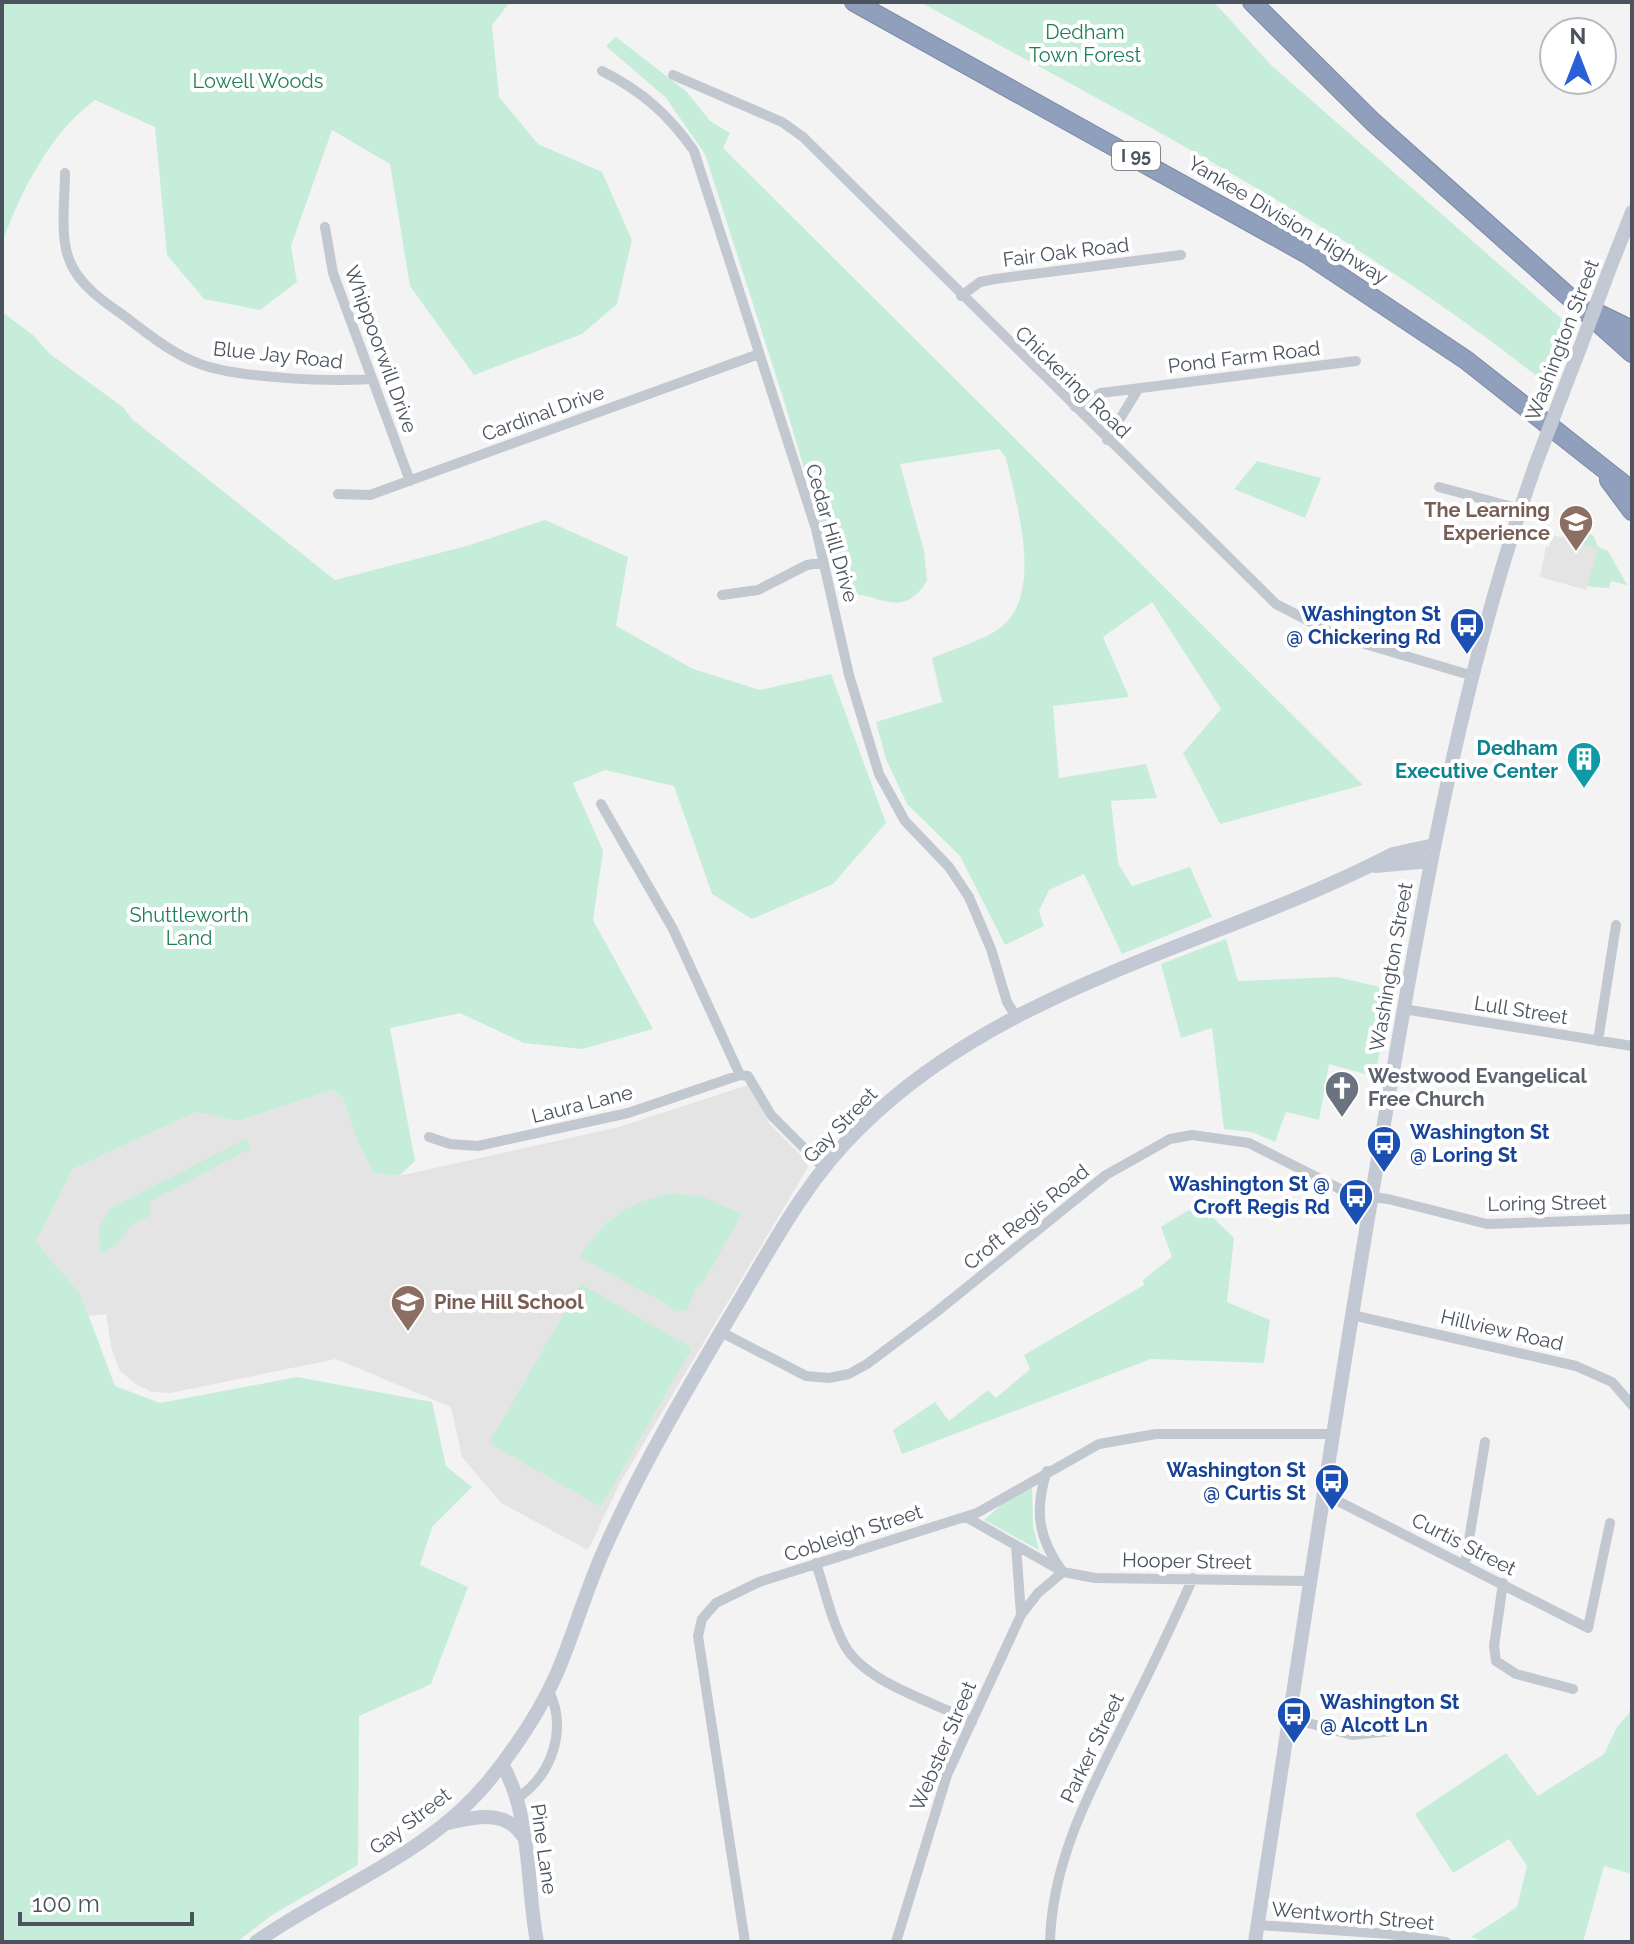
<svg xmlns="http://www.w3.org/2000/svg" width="1634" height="1944" font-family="Raleway,sans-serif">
  <rect width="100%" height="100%" fill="#f4f3f3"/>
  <!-- education -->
  <path fill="#e5e4e4" d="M1569,517L1594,537L1598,547L1608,551L1627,585L1611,581L1609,588L1587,586L1586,590L1540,577L1546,546L1549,547L1552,535L1563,538Z
    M748,1085L769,1123L806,1160L808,1167L620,1483L588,1550L501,1503L462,1457L451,1407L336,1359L170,1393L152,1392L137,1385L120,1371L112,1351L106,1314L89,1316L80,1293L36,1242L73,1169L196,1112L239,1121L332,1090L343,1098L357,1141L374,1173L399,1176L619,1127Z"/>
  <!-- green -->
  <path fill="#c6edda" d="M2,2H510L492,25L499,97L538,144L602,172L632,240L617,304L582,334L474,375L410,286L390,164L332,130L291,246L297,282L260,310L204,299L167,255L155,127L95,100C50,133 21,191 2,243Z
    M920,2H1214L1271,65L1571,327L1548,385C1355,231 1136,120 920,2Z
    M616,37L687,92L710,121L730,133L723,148L1363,785L1220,824L1183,753L1221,709L1152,602L1103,637L1129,697L1053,706L1059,778L1146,764L1157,798L1111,801L1118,863L1132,886L1190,867L1212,917L1122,954L1084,874L1049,890L1039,911L1044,926L1005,945L960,856L907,804L886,759L876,722L942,702L932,658C953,649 982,641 1000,628C1045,594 1016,503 1006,458L999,449L900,464L924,551L927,581C900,624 877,589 841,594L785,404L705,154L666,98L606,46Z
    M2,312L33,335L50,354L124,408L132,419L335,580L470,545L545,520L628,557L616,626L693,669L760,690L831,674L886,823L833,884L752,919L712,894L674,786L605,770L573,783L603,851L593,920L653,1029L582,1049L524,1043L460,1013L390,1028L415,1161L399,1176L374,1173L357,1141L343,1098L332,1090L238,1121L196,1112L73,1169L36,1242L80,1293L115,1386L160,1403L297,1377L432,1402L446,1466L472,1487L432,1527L420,1565L468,1587L431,1684L359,1716L358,1865L272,1915L237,1942H2Z
    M1257,461L1321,478L1305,518L1234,489Z
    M1569,517L1594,537L1598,547L1608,551L1627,585L1611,581L1609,588L1587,586L1598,549L1563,538Z
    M1226,939L1238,981L1337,977L1388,989L1376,1077L1329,1064L1319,1120L1286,1112L1275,1142L1252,1132L1224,1129L1212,1028L1181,1038L1161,964Z
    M246,1139L251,1148L149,1202L151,1215L130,1226L116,1246L101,1254L98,1230L109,1209Z
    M672,1194L701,1196L742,1214L701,1286L697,1285L687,1309L676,1312L666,1304L580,1257C603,1221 629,1200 672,1194Z
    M1202,1207L1234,1238L1227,1302L1270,1320L1264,1363L1151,1359L902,1454L893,1430L935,1402L949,1421L988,1390L996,1398L1030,1369L1024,1355L1144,1285L1143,1280L1172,1257L1161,1227L1187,1211Z
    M581,1284L692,1348L601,1507L489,1443Z
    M1032,1486L1033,1526L1039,1550L984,1520L1009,1498Z
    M1632,1694V1874L1604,1866L1583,1942H1488L1471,1937L1517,1907L1527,1866L1509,1839L1453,1873L1415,1814L1506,1753L1538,1796L1604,1754L1617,1727L1629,1713Z"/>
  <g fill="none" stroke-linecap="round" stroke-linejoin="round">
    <!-- highway casing -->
    <g stroke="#7a8aa8" stroke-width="20">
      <path id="highway" d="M854,2L1307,254L1466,360L1632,491
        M1252,2L1373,122L1632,353
        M1595,312L1632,330
        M1609,480L1632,511"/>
    </g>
    <!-- street -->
    <path stroke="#c2c8d0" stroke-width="10" d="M602,71C642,91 669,115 694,151L816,529L849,675L879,774L905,821L949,867L969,897L991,949L1007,1002L1017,1018
      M673,75L782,122L803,137L1276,604L1338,636L1470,675
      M65,173C65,201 59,239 71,264C81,286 104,302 123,315C147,333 172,354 200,364C237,378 331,382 371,379
      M325,227L333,273L410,481
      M961,296L980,282L995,279L1181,255
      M1075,407L1101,393L1356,361
      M1107,440L1137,391
      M1439,487L1520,509
      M338,494L370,495L759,354
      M722,595L758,590L807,565L825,562
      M601,804L673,929L740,1075
      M1403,1009L1632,1046
      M1598,1041L1616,925
      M429,1137L450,1144L478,1146L628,1113L740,1075L748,1076L771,1115L823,1167
      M1352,1315L1576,1366L1612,1382L1632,1405
      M721,1332L806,1376L829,1378L849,1374L867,1364L935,1313L1106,1175L1170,1139L1192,1135L1249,1143L1352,1195L1388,1199L1487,1224L1632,1219
      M1047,1471C1034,1510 1038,1539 1063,1572L1095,1578L1310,1581
      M1324,1494L1588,1628L1610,1523
      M1016,1545L1021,1615
      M816,1563C825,1590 831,1620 845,1646C867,1684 935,1702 972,1722
      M1465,1564L1485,1442
      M1503,1583L1494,1646L1496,1661L1516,1674L1573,1689
      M1290,1718L1352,1735L1391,1731
      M516,1799C553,1775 568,1728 548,1689
      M1258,1925L1390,1934L1446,1942
      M745,1942L698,1636L702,1619L716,1603L759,1582L977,1513L1099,1444L1156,1434H1333
      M896,1942L947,1775L1021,1615L1038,1593L1063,1572L966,1517
      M1050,1942C1052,1860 1091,1789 1127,1717C1150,1671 1172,1625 1193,1578"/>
    <!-- secondary -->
    <path stroke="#c2c9d4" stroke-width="14" d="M1608,273L1632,212
      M1563,392L1580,348
      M1375,866L1431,861
      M502,1764C532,1816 526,1884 537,1942
      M448,1823C475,1817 505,1809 523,1836
      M256,1942C334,1887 430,1855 491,1778C516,1747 541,1709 557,1673C574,1633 586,1590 604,1550C642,1464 690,1384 738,1303C774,1242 808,1178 860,1128C1006,983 1216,946 1393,854L1434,845
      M1255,1942C1298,1663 1339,1384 1387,1106C1424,889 1462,674 1535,466"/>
    <!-- highway -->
    <use href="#highway" stroke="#8f9fbc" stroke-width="18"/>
    <!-- secondary-bridge -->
    <path stroke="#c2c9d4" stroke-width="14" d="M1580,348L1608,273
      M1535,466L1563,392"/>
  </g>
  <!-- icons -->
  <defs>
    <g id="school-pin" transform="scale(1.8)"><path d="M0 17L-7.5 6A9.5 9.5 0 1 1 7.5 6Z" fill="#8d6e63" stroke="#fff"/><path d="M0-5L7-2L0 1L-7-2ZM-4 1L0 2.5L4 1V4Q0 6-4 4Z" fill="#fff"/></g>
    <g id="bus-pin" transform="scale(1.8)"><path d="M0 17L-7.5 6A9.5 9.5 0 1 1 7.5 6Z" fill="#1a4fb4" stroke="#fff"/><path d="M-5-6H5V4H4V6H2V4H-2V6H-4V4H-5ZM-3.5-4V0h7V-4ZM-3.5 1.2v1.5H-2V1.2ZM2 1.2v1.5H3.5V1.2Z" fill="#fff"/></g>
    <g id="building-pin" transform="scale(1.8)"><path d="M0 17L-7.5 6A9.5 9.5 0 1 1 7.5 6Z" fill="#0f9aa8" stroke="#fff"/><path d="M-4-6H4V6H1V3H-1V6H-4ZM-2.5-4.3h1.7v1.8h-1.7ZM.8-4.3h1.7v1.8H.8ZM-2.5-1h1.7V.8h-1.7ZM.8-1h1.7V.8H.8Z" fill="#fff"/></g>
    <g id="church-pin" transform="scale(1.8)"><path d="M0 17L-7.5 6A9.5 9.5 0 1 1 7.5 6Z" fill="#6b7280" stroke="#fff"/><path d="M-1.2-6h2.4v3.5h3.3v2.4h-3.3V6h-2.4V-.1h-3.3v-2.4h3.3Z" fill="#fff"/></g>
  </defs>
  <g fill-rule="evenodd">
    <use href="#school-pin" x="1576" y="522"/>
    <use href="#bus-pin" x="1467" y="625"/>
    <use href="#building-pin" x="1584" y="759"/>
    <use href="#church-pin" x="1342" y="1088"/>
    <use href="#bus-pin" x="1384" y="1143"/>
    <use href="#bus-pin" x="1356" y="1196"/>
    <use href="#school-pin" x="408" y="1302"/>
    <use href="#bus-pin" x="1332" y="1481"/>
    <use href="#bus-pin" x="1294" y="1714"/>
  </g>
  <g text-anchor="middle" stroke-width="8" stroke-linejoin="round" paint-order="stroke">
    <!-- shield labels -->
    <rect fill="#fff" stroke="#81878f" stroke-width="2" x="1112" y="142" width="48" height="28" rx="6"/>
    <g font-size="18" font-weight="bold" fill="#4b535f">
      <text x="1136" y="162">I 95</text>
    </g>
    <!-- park labels -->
    <g font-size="20" fill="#1f7d59" stroke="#fff">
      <text x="1085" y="39">Dedham<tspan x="1085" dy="23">Town Forest</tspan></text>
      <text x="258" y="88">Lowell Woods</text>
      <text x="189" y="922">Shuttleworth<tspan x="189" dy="23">Land</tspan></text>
    </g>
    <!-- street labels -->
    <g font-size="20" fill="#4b535f" stroke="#fff">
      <text transform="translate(1288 220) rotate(31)" y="7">Yankee Division Highway</text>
      <text transform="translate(1066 252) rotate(-7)" y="7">Fair Oak Road</text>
      <text transform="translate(1562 340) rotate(-69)" y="7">Washington Street</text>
      <text transform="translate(381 349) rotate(70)" y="7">Whippoorwill Drive</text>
      <text transform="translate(278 355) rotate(6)" y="7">Blue Jay Road</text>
      <text transform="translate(1244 357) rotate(-7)" y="7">Pond Farm Road</text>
      <text transform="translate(1073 382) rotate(44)" y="7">Chickering Road</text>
      <text transform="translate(543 413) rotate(-20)" y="7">Cardinal Drive</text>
      <text transform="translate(832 533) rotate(74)" y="7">Cedar Hill Drive</text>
      <text transform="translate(1391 967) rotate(-80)" y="7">Washington Street</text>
      <text transform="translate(1521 1010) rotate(9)" y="7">Lull Street</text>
      <text transform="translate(582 1104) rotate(-14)" y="7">Laura Lane</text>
      <text transform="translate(840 1125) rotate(-46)" y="7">Gay Street</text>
      <text transform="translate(1547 1203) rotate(-1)" y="7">Loring Street</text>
      <text transform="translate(1026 1217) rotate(-39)" y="7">Croft Regis Road</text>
      <text transform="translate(1502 1330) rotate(13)" y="7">Hillview Road</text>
      <text transform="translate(853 1533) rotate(-18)" y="7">Cobleigh Street</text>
      <text transform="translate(1464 1544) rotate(27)" y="7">Curtis Street</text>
      <text transform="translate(1187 1561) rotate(1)" y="7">Hooper Street</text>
      <text transform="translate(943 1746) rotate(-67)" y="7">Webster Street</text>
      <text transform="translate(1092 1748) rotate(-64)" y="7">Parker Street</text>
      <text transform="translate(410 1821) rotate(-37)" y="7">Gay Street</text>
      <text transform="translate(544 1849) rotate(82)" y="7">Pine Lane</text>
      <text transform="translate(1353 1916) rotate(5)" y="7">Wentworth Street</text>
    </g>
    <!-- education labels -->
    <g font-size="20" font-weight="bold" fill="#785e54" stroke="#fff" text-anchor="end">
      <text x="1550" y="517">The Learning<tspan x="1550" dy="23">Experience</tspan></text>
      <text x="434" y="1309" text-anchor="start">Pine Hill School</text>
    </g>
    <!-- transit labels -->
    <g font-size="20" font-weight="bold" fill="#164399" stroke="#fff" text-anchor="end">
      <text x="1441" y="621">Washington St<tspan x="1441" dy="23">@ Chickering Rd</tspan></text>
      <text x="1410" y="1139" text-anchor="start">Washington St<tspan x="1410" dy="23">@ Loring St</tspan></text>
      <text x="1330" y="1191">Washington St @<tspan x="1330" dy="23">Croft Regis Rd</tspan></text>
      <text x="1306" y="1477">Washington St<tspan x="1306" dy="23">@ Curtis St</tspan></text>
      <text x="1320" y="1709" text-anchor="start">Washington St<tspan x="1320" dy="23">@ Alcott Ln</tspan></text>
    </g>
    <!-- culture labels -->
    <g font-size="20" font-weight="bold" fill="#0d838f" stroke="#fff" text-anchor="end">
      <text x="1558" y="755">Dedham<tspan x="1558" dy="23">Executive Center</tspan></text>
    </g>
    <!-- worship labels -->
    <g font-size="20" font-weight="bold" fill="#5b616d" stroke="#fff" text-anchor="start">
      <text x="1368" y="1083">Westwood Evangelical<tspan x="1368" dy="23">Free Church</tspan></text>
    </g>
  </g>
  <!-- border -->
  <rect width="1634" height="1944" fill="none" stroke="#4b535f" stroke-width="8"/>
  <!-- north arrow -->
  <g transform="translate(1578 56)"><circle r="38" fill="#ffffff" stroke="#b7babf" stroke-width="2"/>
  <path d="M0-6L14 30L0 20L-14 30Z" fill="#2960d8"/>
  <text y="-12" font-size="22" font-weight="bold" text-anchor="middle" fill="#4b535f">N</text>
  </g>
  <!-- scale -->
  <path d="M20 1912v12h172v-12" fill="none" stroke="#4b535f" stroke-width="4"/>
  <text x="32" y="1912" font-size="24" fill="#4b535f" stroke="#ffffff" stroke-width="6" paint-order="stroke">100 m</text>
</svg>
